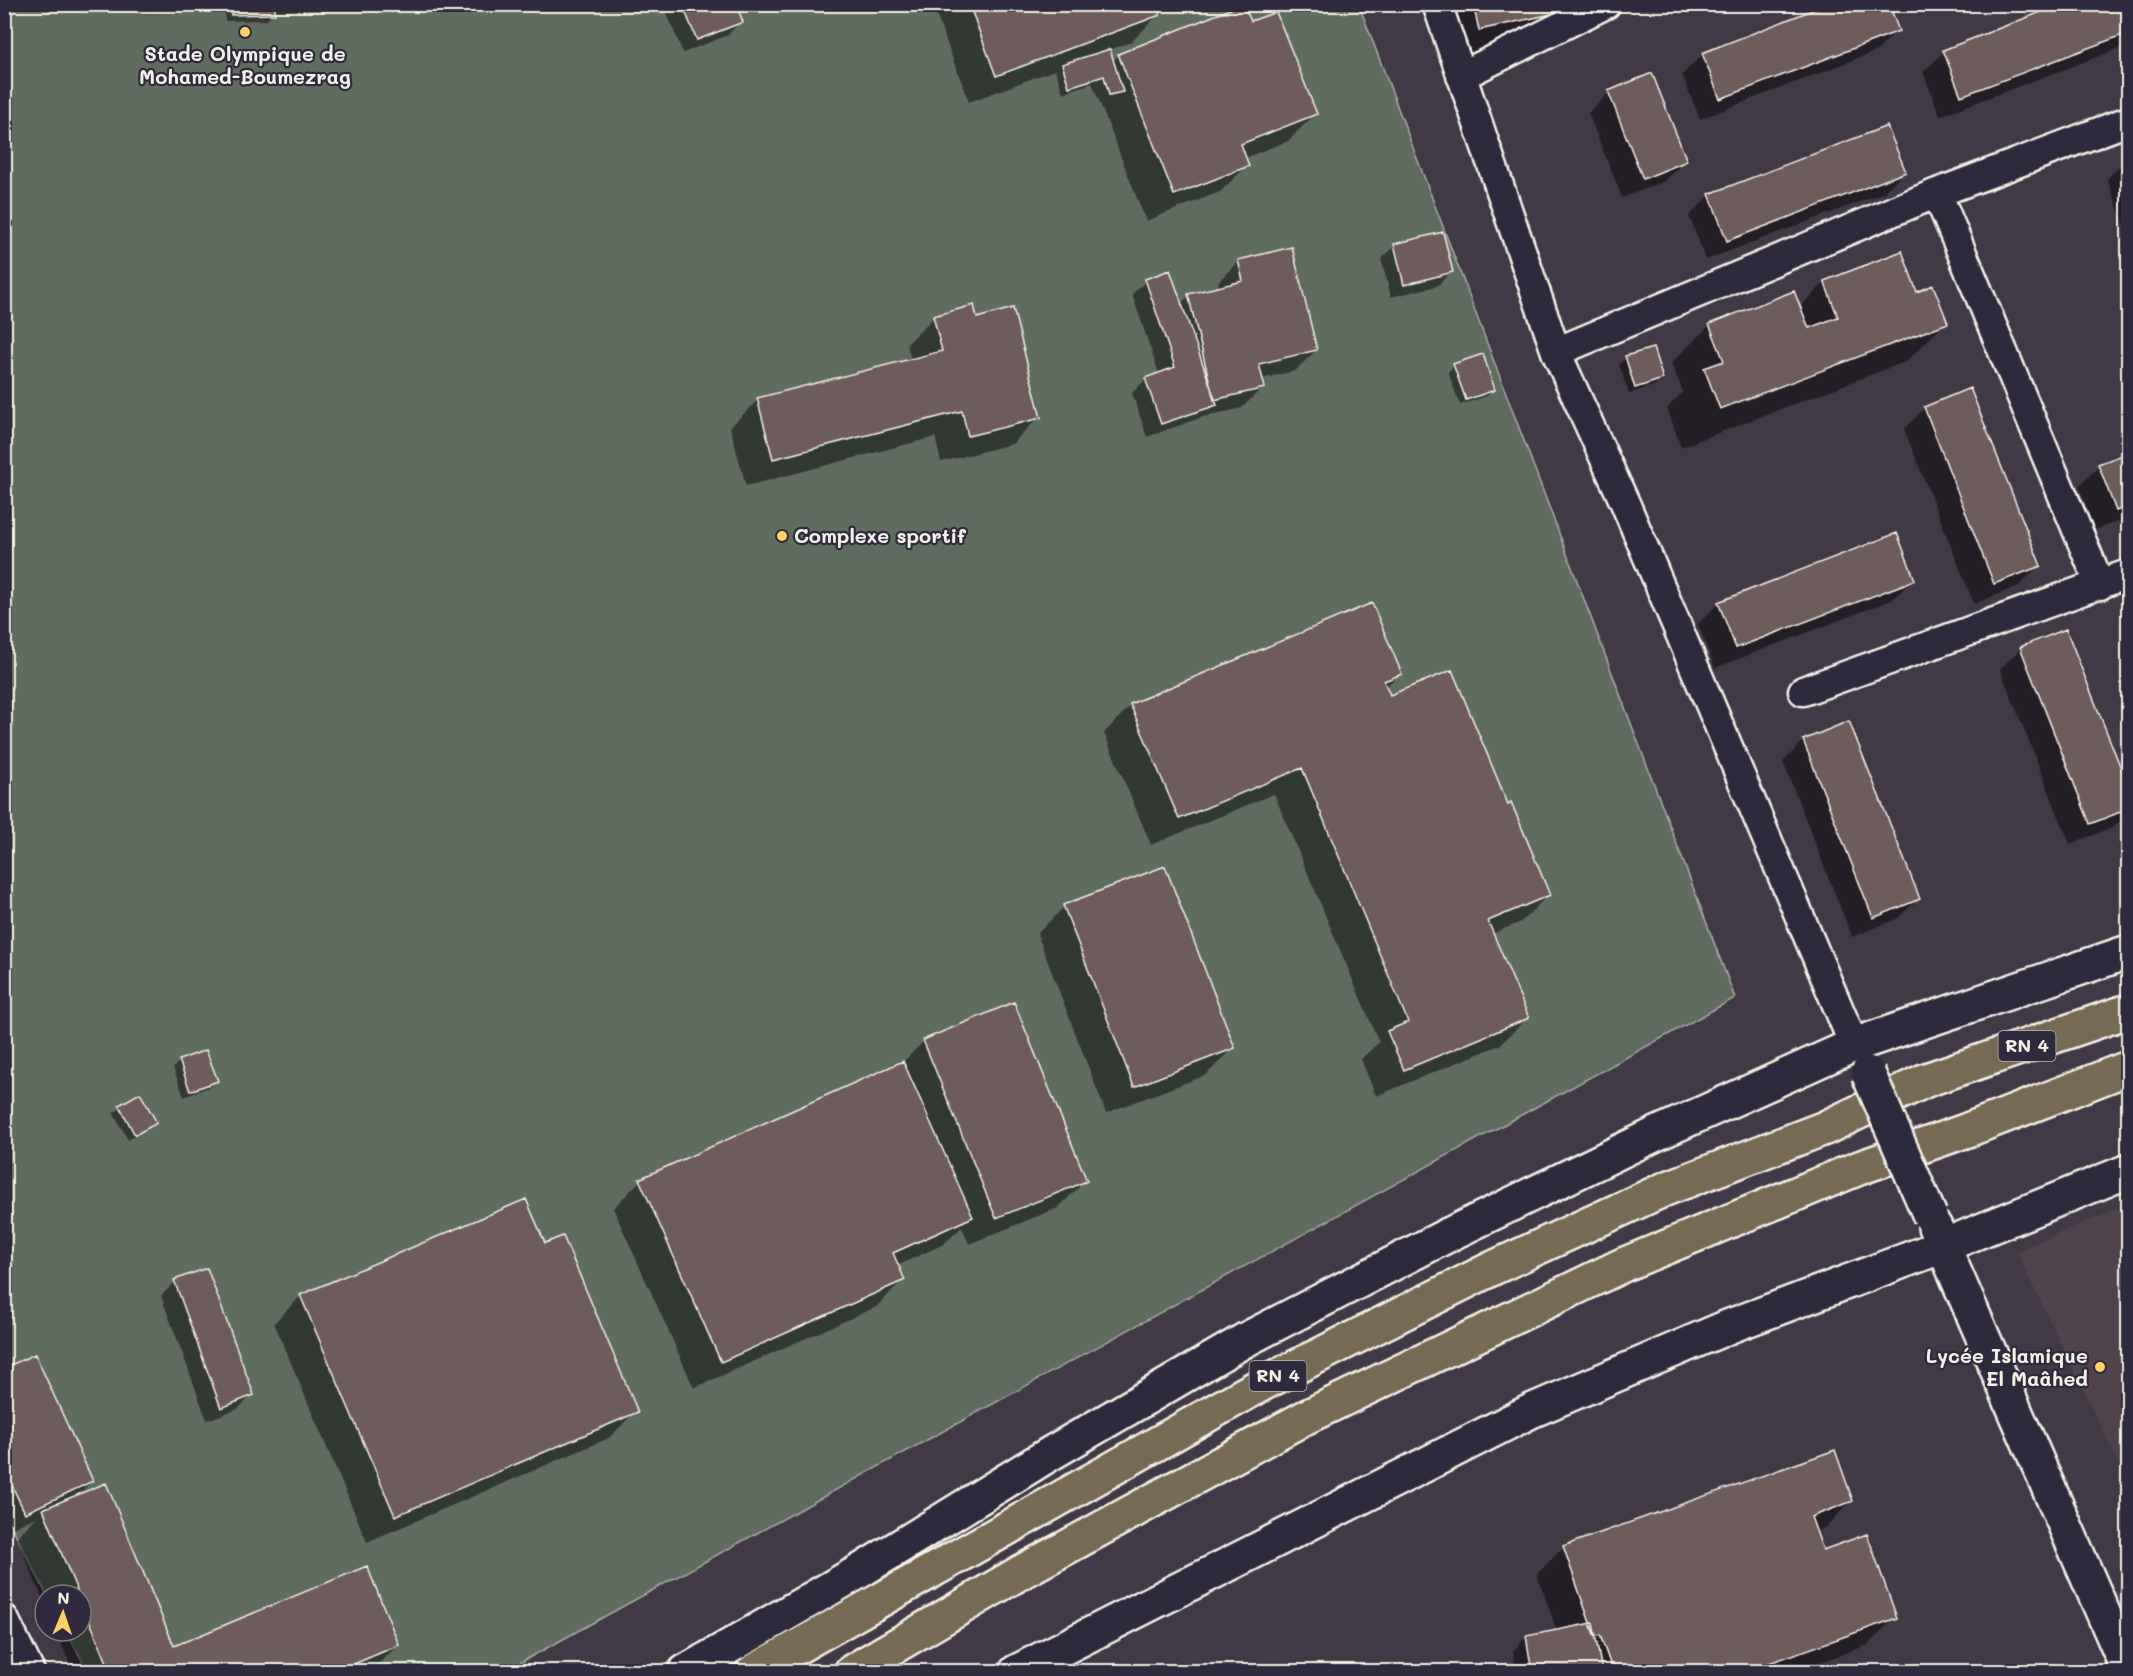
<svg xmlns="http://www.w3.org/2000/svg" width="2133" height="1676" font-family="Mali,sans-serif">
  <rect width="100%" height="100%" fill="#423946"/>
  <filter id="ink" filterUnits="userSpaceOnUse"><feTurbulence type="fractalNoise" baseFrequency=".0167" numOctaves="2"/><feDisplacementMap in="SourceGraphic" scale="12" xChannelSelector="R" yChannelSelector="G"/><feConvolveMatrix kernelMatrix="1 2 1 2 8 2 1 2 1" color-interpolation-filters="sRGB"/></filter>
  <g filter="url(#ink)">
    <!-- built -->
    <path fill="#4f434c" d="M2128,1204V1482L2016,1251Z"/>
    <!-- green -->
    <path fill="#616c61" stroke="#aaaea4" stroke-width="1.5" d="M4,5H1359L1735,998L505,1671H88L66,1631H81V1595H47L5,1514Z"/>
    <!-- shadow -->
    <path fill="#0007" d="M116,4H314L301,11H274L267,20L225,21V12L144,14Z
      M663,4H734L741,21L728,35L683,53Z
      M932,4H1154L1158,15L1131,42L1109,50L1112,61L1119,55L1250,23L1315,114L1288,141L1245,158L1248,165L1220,192L1146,221L1092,83L1063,93L1055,70L969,102Z
      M1441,4H1599L1574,30L1452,57Z
      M2066,4H2128V38L2118,49L1940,116L1923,72L1944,52Z
      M1897,30L1877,51L1700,119L1682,75L1703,54Z
      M1609,93L1685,160L1665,181L1622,198L1588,113Z
      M1887,128L1904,172L1883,193L1706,260L1689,216L1709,196Z
      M2127,158H2128V234L2107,179Z
      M1395,246L1451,272L1437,286L1391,297L1381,259Z
      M1238,261L1316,350L1295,371L1261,379L1263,387L1242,408L1203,417L1147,437L1132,393L1146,379L1159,374L1132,294L1146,281L1180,304L1189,296L1219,288L1218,282Z
      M1825,282L1917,293L1946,322L1907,361L1681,447L1667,408L1683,392L1671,363L1710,325L1799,308Z
      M934,317L976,320L1039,417L1012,444L941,462L935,437L746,486L730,427L758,400L911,360L907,344Z
      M1626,358L1661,379L1655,385L1629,394L1619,364Z
      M1454,366L1494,389L1487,396L1460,405L1448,372Z
      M1925,408L2039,565L2019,586L1974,604L1904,429Z
      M2128,454V517L2095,530L2079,486L2099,466Z
      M1913,579L1892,600L1715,668L1698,624L1719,603Z
      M2065,631L2128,790V812L2114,827L2070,844L2000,669L2021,648Z
      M1400,673L1385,688L1389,697L1507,806L1548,895L1521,922L1492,934L1527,1018L1500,1045L1376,1096L1361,1059L1379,1042L1274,794L1151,845L1104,733L1131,705Z
      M1848,723L1918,899L1897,919L1852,937L1783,762L1803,741Z
      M1064,907L1233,1048L1206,1075L1106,1113L1037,934Z
      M924,1041L1086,1180L1058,1208L969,1244L962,1227L944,1244L897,1266L903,1280L876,1307L694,1388L613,1208L640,1181L901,1064Z
      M180,1061L216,1081L209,1087L184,1097L173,1068Z
      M140,1095L155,1123L128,1140L113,1113Z
      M544,1245L636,1411L609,1438L367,1542L274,1323L301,1296Z
      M206,1270L252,1395L238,1409L207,1420L161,1296L175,1282Z
      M4,1369L92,1481L76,1497L173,1648L398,1645L370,1672H73L56,1631H81V1595H45V1605L17,1537L36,1517L4,1532Z
      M1852,1501L1824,1528L1815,1532L1822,1551L1895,1617L1868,1645L1792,1672H1516L1513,1651L1526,1637L1557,1631L1537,1574L1564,1547Z"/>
    <!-- building -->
    <path fill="#6e5b5b" stroke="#f4f1e8" stroke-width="1.5" d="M231,4H275V14L231,15Z
      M682,4H736L743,22L697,40Z
      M969,4H1156L1160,15L996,76Z
      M1243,4L1251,21L1276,12L1317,114L1241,144L1249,166L1174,195L1118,54Z
      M1473,4H1597L1479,30Z
      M1828,4H1889L1899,31L1720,99L1702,53Z
      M2062,4H2128V33L1961,96L1943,50Z
      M1110,49L1123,92L1109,95L1104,76L1069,87L1062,64Z
      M1652,73L1687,161L1643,179L1608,91Z
      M1887,126L1906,172L1727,241L1709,194Z
      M1443,232L1453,272L1404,285L1394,244Z
      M1292,247L1317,350L1259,364L1265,388L1214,400L1188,294L1243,281L1238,260Z
      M1902,251L1917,292L1933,285L1948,323L1720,409L1704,368L1724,361L1709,324L1794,291L1809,328L1838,317L1824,281Z
      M1170,270L1217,405L1161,424L1145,378L1175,367L1145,279Z
      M974,305L977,318L1013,308L1041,418L968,436L962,411L773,459L757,398L942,351L933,316Z
      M1653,348L1663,379L1635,388L1625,356Z
      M1483,354L1495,390L1466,400L1453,364Z
      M1970,388L2041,566L1994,584L1924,407Z
      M2128,453V506L2116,511L2098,464Z
      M1897,533L1915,580L1736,648L1718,602Z
      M1372,603L1402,674L1384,681L1390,695L1452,670L1508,804L1511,802L1550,895L1488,921L1529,1018L1404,1070L1387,1031L1408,1022L1302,768L1179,819L1130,704Z
      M2066,629L2128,786V809L2090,824L2020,647Z
      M1849,721L1920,899L1873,918L1803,740Z
      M1165,866L1235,1048L1134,1087L1063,905Z
      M1014,1002L1087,1181L996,1218L923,1040Z
      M206,1050L218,1081L190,1091L179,1060Z
      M903,1061L973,1217L893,1253L905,1280L721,1362L639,1179Z
      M140,1093L157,1123L135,1135L119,1105Z
      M526,1199L545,1243L563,1236L638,1412L395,1516L300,1295Z
      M207,1268L254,1395L221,1408L174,1280Z
      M35,1354L93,1481L25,1513L4,1469V1368Z
      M1835,1450L1853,1501L1811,1517L1823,1550L1867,1534L1897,1618L1744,1672H1613L1600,1635L1595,1637L1563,1546Z
      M106,1483L174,1646L367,1566L399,1645L335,1672H111L43,1509Z
      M1593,1623L1602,1671L1532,1672L1526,1636Z"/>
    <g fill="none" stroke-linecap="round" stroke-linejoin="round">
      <!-- street casing -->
      <g stroke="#f4f1e8" stroke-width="33">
        <path id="street" d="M1437,4L1556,352L1625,503L1854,1045
          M1461,76L1606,4
          M1937,193L2100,585
          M1556,352L1937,193L2128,121
          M1803,691L2128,574
          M4,1619L30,1672"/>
      </g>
      <!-- secondary casing -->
      <g stroke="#f4f1e8" stroke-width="38">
        <path id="secondary" d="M1935,1227L2128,1670
          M685,1672L860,1571L1048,1455L1245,1340L1450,1234L1656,1134L1854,1045L2128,952
          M1016,1672L1531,1411L1730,1326L1943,1246L2128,1171"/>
      </g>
      <!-- highway casing -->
      <g stroke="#f4f1e8" stroke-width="38">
        <path id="highway" d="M753,1672L1264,1383L1493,1268L1665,1189L1825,1128L1926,1080L2128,1011
          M851,1672L1023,1571L1306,1417L1625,1264L1859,1168L1965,1131L2128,1068"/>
      </g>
      <!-- street -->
      <use href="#street" stroke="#2f2a3d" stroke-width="28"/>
      <!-- secondary -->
      <use href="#secondary" stroke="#2f2a3d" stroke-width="33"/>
      <!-- highway -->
      <use href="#highway" stroke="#776a54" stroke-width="33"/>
      <!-- secondary-bridge casing -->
      <g stroke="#f4f1e8" stroke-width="38" stroke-linecap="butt">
        <path id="secondary-bridge" d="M1868,1073L1930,1216"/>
      </g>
      <!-- secondary-bridge -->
      <use href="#secondary-bridge" stroke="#2f2a3d" stroke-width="33"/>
    </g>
  </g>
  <!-- markers -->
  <g fill="#ffd166" stroke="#2f2a3d" stroke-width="2">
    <circle cx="245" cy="32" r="6"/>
    <circle cx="782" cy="536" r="6"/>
    <circle cx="2100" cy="1367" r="6"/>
  </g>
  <g text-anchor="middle" stroke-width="4.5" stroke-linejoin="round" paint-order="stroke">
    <!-- shield labels -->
    <g fill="#2f2a3d" stroke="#b9b5b5" stroke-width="1.5">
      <rect x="1998.5" y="1031" width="57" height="30" rx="4.5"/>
      <rect x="1249.5" y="1361" width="57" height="30" rx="4.5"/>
    </g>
    <g font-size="18" font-weight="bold" fill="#f4f1e8">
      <text x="2027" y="1052">RN 4</text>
      <text x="1278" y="1382">RN 4</text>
    </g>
    <!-- poi labels -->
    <g font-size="20" font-weight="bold" fill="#f4f1e8" stroke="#2f2a3d">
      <text x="245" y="61">Stade Olympique de<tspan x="245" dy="23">Mohamed-Boumezrag</tspan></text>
      <text x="794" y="543" text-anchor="start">Complexe sportif</text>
      <text x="2088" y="1363" text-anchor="end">Lycée Islamique<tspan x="2088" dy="23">El Maâhed</tspan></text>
    </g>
  </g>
  <!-- margin -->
  <rect width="2133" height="1676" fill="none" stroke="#2f2a3d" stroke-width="24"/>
  <rect x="12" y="12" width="2109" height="1652" fill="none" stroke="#f4f1e8" stroke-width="2" filter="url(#ink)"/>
  <!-- north arrow -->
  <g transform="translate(63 1613) rotate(2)"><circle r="28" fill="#2f2a3d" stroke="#7e7a81" stroke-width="1.5"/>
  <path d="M0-4.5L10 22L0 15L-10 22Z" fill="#ffd166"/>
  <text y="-9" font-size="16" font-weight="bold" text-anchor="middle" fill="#f4f1e8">N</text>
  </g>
</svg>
